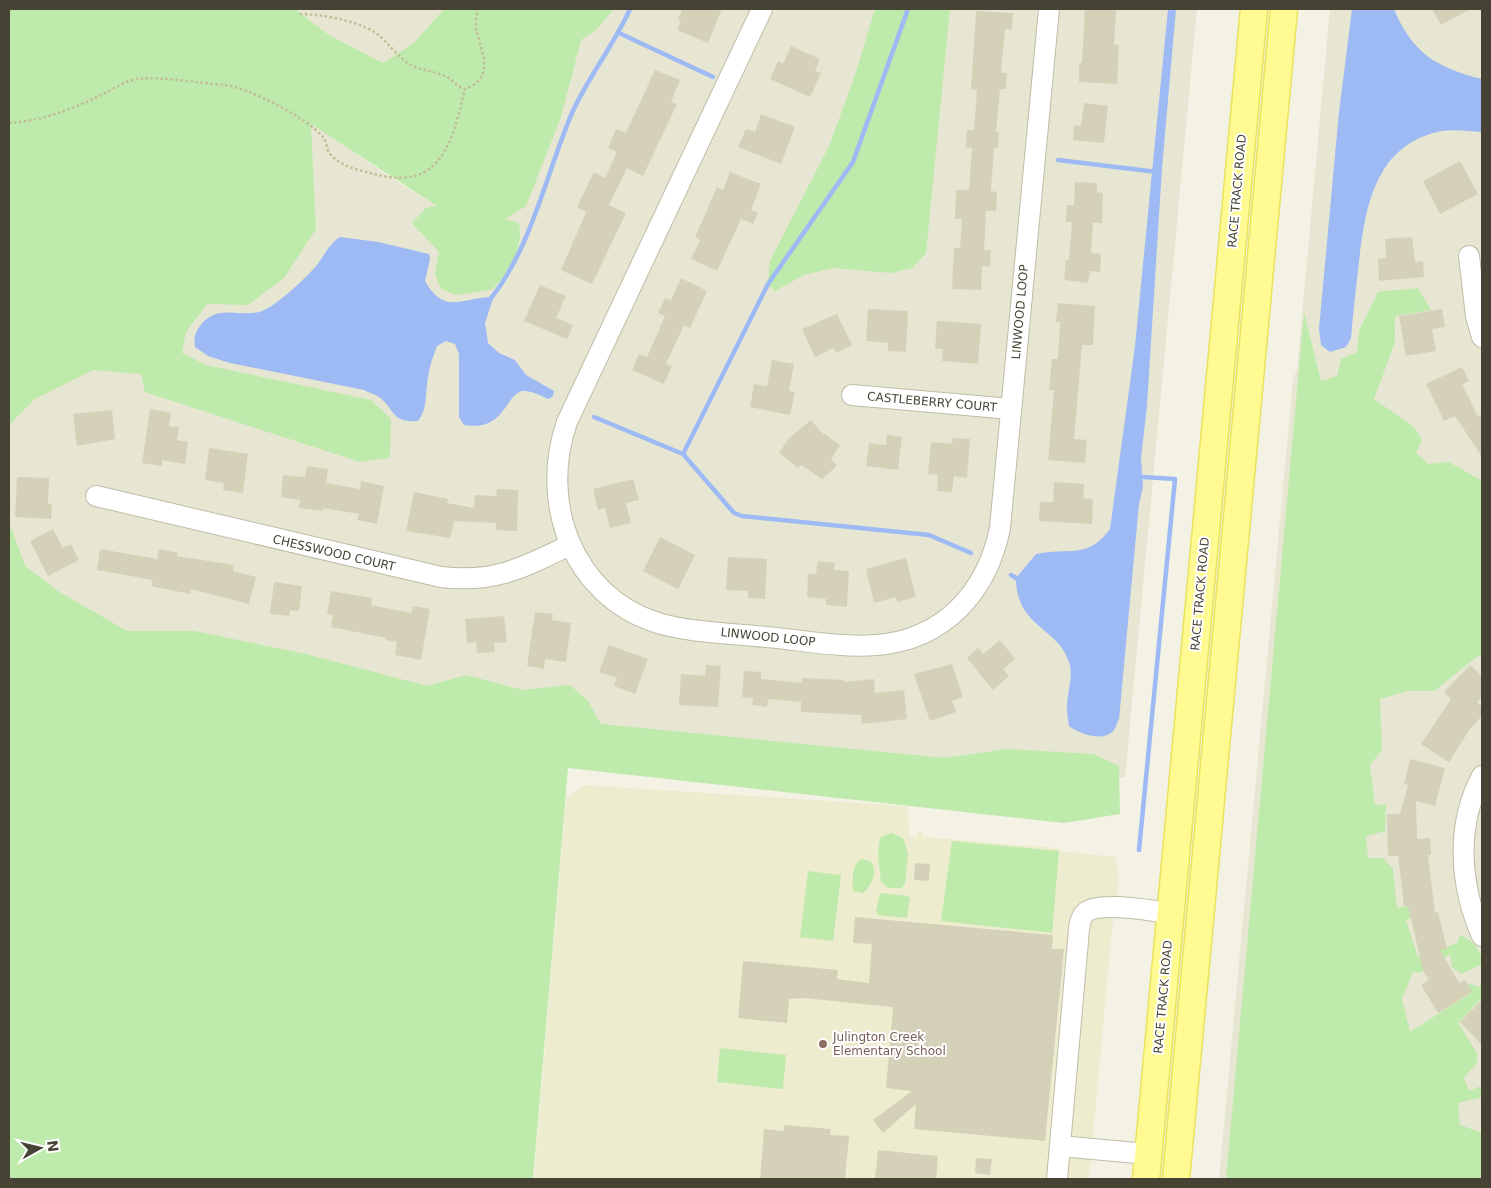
<svg xmlns="http://www.w3.org/2000/svg" width="1491" height="1188" font-family="'DejaVu Sans',sans-serif">
  <rect width="100%" height="100%" fill="#f3f2e5"/>
  <!-- residential -->
  <path fill="#e7e6d2" d="M295,9H444L414,43L383,63L329,35Z
    M590,9H1197L1125,778L660,739L31,615L9,585V107L310,123L398,182L481,233L576,53Z
    M1330,9H1482V1179H1219L1293,379L1297,370Z"/>
  <!-- education -->
  <path fill="#edecce" d="M584,785L908,806L909,837H917V831H922L923,837L1059,848L1060,851L1116,857L1119,878L1111,939L1089,1179H534L566,798Z"/>
  <!-- green -->
  <path fill="#beeaab" d="M9,9H295L329,35L383,63L414,43L444,9H614L596,30L581,40L561,117L526,206L505,219L519,223C524,248 509,271 493,289L456,295L441,289L435,274L439,252L412,223L426,208L437,206L311,124L316,229L284,278L248,305L207,304L186,332L182,353L206,365L371,400L391,419L390,458L360,462L145,392L141,374L93,370L35,399L9,425Z
    M875,9H950L926,253L912,268L891,273L833,268L804,275L775,291L768,284L770,261L830,144L856,72Z
    M1418,288L1431,310L1395,316V342L1374,399L1414,427L1422,440L1416,453L1428,464L1449,462L1482,481V653L1434,691H1407L1380,699L1382,750L1370,765L1375,805L1386,804L1385,831L1366,836L1368,858H1383L1393,869L1397,908L1424,904V913L1406,920L1418,957L1457,943L1460,935C1472,939 1482,950 1482,964L1461,974L1452,967L1450,954L1420,973L1413,972L1402,999L1410,1032L1471,993L1468,983L1479,987L1482,985V998L1458,1023L1477,1053V1063L1464,1078L1469,1091L1481,1086L1482,1097L1458,1103L1460,1125L1482,1133V1179H1226L1304,312L1321,381L1337,376L1341,359L1357,352L1359,331L1378,292Z
    M9,522L25,566L58,591L127,631H194L306,654L427,686L466,675L523,690L570,685L588,701L601,724L945,758L1007,749L1093,754L1119,766L1120,814L1064,823L568,768L533,1179H9Z
    M891,833L903,838L908,854L905,884L902,888H889L881,882L878,854L880,838Z
    M952,841L1059,851L1052,933L941,921Z
    M861,859L870,861C879,870 871,887 863,893L853,891C852,882 852,864 861,859Z
    M808,871L841,875L833,941L800,937Z
    M880,893L907,896L910,898L907,918L878,915L876,912Z
    M720,1048L786,1055L783,1089L717,1082Z"/>
  <!-- water -->
  <path fill="#9dbaf4" d="M1168,9H1176L1162,168L1147,406L1141,458L1143,487L1139,504L1119,719C1117,722 1116,728 1114,730C1103,743 1080,734 1069,726C1068,720 1067,714 1067,707C1067,692 1074,676 1069,662C1059,628 1016,627 1016,578L1036,554C1069,547 1087,560 1110,529L1135,346Z
    M1352,9H1394C1412,53 1437,68 1482,79V132C1466,131 1449,128 1433,133C1374,150 1365,210 1359,262C1356,288 1353,313 1351,338L1346,347L1330,352L1321,345L1319,329L1339,112Z
    M340,237L378,242L429,254L430,259L425,281C444,314 459,299 490,297L493,299L485,323L488,343L499,353L515,360L526,375L554,391L553,396L549,399C541,396 531,390 523,391C505,393 506,432 464,425L459,417V354L455,344L446,341L437,346C433,357 429,367 428,378C425,393 428,409 418,421C391,423 396,410 379,397C375,394 369,393 364,390L230,363L208,356L195,347C194,339 194,336 198,329C215,301 240,319 262,311C276,306 306,278 316,266C325,255 328,245 340,237Z"/>
  <g fill="none" stroke-linecap="round" stroke-linejoin="round">
    <!-- stream -->
    <path stroke="#9dbaf4" stroke-width="4.5" d="M619,33L713,77
      M1058,160L1157,172
      M491,298C531,249 547,171 572,113C588,77 614,45 630,9
      M594,417L683,454L734,513L742,516L929,535L971,553
      M683,454L768,284L853,162L908,9
      M1011,575L1016,578
      M1139,850L1175,479L1143,477"/>
  </g>
  <!-- building -->
  <path fill="#d5d1b9" d="M682,9H722L708,43L677,30L681,21L678,20Z
    M1085,9H1116L1114,44L1119,45L1117,84L1079,82V63H1082Z
    M1432,9H1471L1441,25Z
    M976,11L1013,13L1012,30L1005,29L1001,73H1007L1006,89H1000L996,132H999L998,148H994L991,191L997,192L996,211H986L984,250H991L990,267L982,266L981,290L952,289L954,248H960L962,219H955L956,190H969L972,148L966,147L967,130H974L977,90L971,89Z
    M791,46L820,59L815,71L821,73L810,97L770,79L778,61L783,64Z
    M655,70L680,80L671,102L677,104L643,176L627,168L609,205L626,213L592,284L561,270L586,212L577,207L594,172L605,178L617,152L608,148L616,129L626,133Z
    M1084,103L1108,106L1104,143L1073,140L1074,125L1081,126Z
    M761,114L795,127L781,164L738,147L746,129L755,132Z
    M1460,161L1478,194L1440,214L1423,181Z
    M730,172L761,184L751,210L758,213L753,224L741,219L717,271L691,259L700,240L695,237L717,187L723,190Z
    M1075,182L1097,183V192L1103,193L1102,223H1093L1091,253L1101,254L1100,272L1090,271L1088,283L1064,280L1066,260H1069L1072,222H1066L1067,205H1074Z
    M1412,237L1415,262L1423,261L1424,277L1379,281L1378,259L1386,258L1385,239Z
    M681,278L707,291L690,328L684,325L666,364L672,366L664,384L632,370L639,354L647,357L665,316L658,313L665,298L671,300Z
    M540,285L566,296L556,318L573,325L567,339L524,321Z
    M1058,303L1095,306L1093,345H1082L1074,439L1087,440L1085,463L1048,460L1054,390H1049L1052,359H1058L1060,322H1056Z
    M868,309L908,311L906,352L888,351V343L866,341Z
    M1442,309L1445,327L1432,329L1436,351L1406,356L1399,316Z
    M837,314L852,345L836,353L833,348L815,357L802,329Z
    M937,321L981,324L978,364L942,361L943,349H935Z
    M772,360L794,364L789,391L795,392L790,415L750,407L754,384L767,386Z
    M1462,367L1469,381L1462,384L1478,417L1482,414V457L1455,416L1444,421L1426,384Z
    M150,409L171,413L169,426L179,427L177,440L188,442L185,464L162,460V466L142,463Z
    M112,410L115,439L77,446L73,414Z
    M811,420L820,431L840,445L831,459L837,466L822,479L801,465L798,468L779,453L789,438Z
    M887,435L902,437L898,470L866,466L869,443L886,445Z
    M953,438L970,439L967,478L954,476L952,492L937,491L938,475L928,474L931,442L952,444Z
    M209,448L248,454L243,493L223,490L224,483L205,480Z
    M307,466L328,469L326,483L360,489L361,481L384,486L377,524L357,520L359,514L323,508V511L299,508L300,500L281,497L283,475L305,477Z
    M17,477L49,478L48,504H52L51,519L15,517Z
    M633,479L639,500L626,503L631,523L610,528L605,508L598,510L593,489Z
    M1054,482L1084,484L1083,498L1093,499L1092,524L1039,521L1040,502H1053Z
    M497,489L518,490L517,531L496,530V523L454,521L450,538L406,531L414,492L448,499L447,503L474,508L475,495L496,496Z
    M53,529L63,548L71,544L79,560L48,576L30,541Z
    M660,537L695,555L678,589L643,571Z
    M100,549L157,559L159,549L178,553L177,556L234,565L233,571L256,577L249,604L191,589L190,594L151,586L153,580L97,570Z
    M728,557L767,559L765,599L748,598V591L726,590Z
    M906,558L916,597L897,602L896,597L874,603L866,569Z
    M818,561L835,563L834,570L849,571L847,607L826,605V599L807,597L808,574H816Z
    M274,582L302,586L299,611L290,610L289,616L270,614Z
    M331,591L372,598L371,605L411,613L413,606L430,609L421,660L395,655L397,642L385,640L386,638L331,627L333,615L327,614Z
    M535,612L553,614L552,620L571,623L566,662L545,659L544,669L527,666Z
    M504,616L507,642L494,643L495,652L477,653L476,642L467,643L465,619Z
    M1000,640L1015,659L1003,669L1009,676L993,690L967,658L978,648L983,654Z
    M609,645L648,659L635,694L614,686L617,678L599,672Z
    M952,664L963,697L952,701L956,712L930,721L914,674Z
    M706,665L721,666L718,707L679,705L681,674L705,676Z
    M1470,665L1482,676V697L1477,702L1482,707V716L1470,729L1449,762L1421,744L1451,699L1444,692Z
    M744,671L761,672V679L802,683V678L844,680V682L874,679L875,693L904,690L907,719L862,724L861,715L801,712V702L768,699L767,707L752,705L753,698L742,697Z
    M1410,759L1445,768L1435,806L1416,801L1417,839L1430,838L1431,855H1428L1435,913L1438,912L1447,949L1440,950L1459,983L1465,980L1472,992L1438,1013L1421,985L1429,980L1423,970L1408,906H1404L1398,856H1388L1387,814H1400L1408,785L1404,784Z
    M915,863L930,864L929,881L914,880Z
    M855,917L1053,935L1052,949H1064L1045,1141L914,1129L916,1104L883,1133L873,1120L912,1091L886,1088L893,1007L803,998L789,999L787,1023L738,1018L743,961L838,970L837,979L869,983L872,944L853,943Z
    M1482,1000V1045L1460,1022Z
    M784,1125L831,1129L830,1135L849,1136L845,1179H760L764,1129L784,1131Z
    M878,1150L938,1156L936,1179H875Z
    M976,1158L992,1159L990,1175L975,1173Z"/>
  <g fill="none" stroke-linecap="round" stroke-linejoin="round">
    <!-- minor casing -->
    <g stroke="#bfbda7" stroke-width="22">
      <path id="minor" d="M762,9L567,422C539,502 572,596 658,623C692,633 731,633 766,637C802,640 840,648 876,645C944,640 987,592 1000,528L1049,9
        M1469,256L1476,316L1482,337
        M852,395L1011,409
        M96,496L441,577C496,583 522,568 570,545
        M1482,776C1455,826 1460,886 1482,936
        M1060,1146L1148,1154
        M1057,1179L1078,941C1079,932 1078,919 1086,912C1101,901 1151,911 1170,913"/>
    </g>
    <!-- major casing -->
    <g stroke="#e9e35c" stroke-width="29">
      <path id="major" d="M1146,1179L1254,9
        M1176,1179L1284,9"/>
    </g>
    <!-- path -->
    <path stroke="#c2bd97" stroke-width="2.5" stroke-dasharray="2.5 2.5" stroke-linecap="butt" d="M300,14C321,14 360,21 377,34C389,43 398,58 411,65C422,71 435,71 447,77C454,81 457,87 465,89C497,77 480,50 476,28C475,22 477,15 478,9
      M9,123C41,121 70,110 99,96C110,91 124,81 137,79C160,76 199,83 224,85C248,87 307,118 323,137C327,141 326,150 330,154C341,167 359,170 374,174C441,192 452,143 465,89"/>
    <!-- minor -->
    <use href="#minor" stroke="#fff" stroke-width="20"/>
    <!-- major -->
    <use href="#major" stroke="#fffb92" stroke-width="26"/>
  </g>
  <!-- markers -->
  <circle fill="#8d6e63" stroke="#fff" stroke-width="2" cx="823" cy="1044" r="5"/>
  <g text-anchor="middle" stroke-width="4" stroke-linejoin="round" paint-order="stroke">
    <!-- street labels -->
    <g font-size="12" fill="#464334" stroke="#fff">
      <text transform="translate(1237 191) rotate(-85)" y="4">RACE TRACK ROAD</text>
      <text transform="translate(1020 312) rotate(-85)" y="4">LINWOOD LOOP</text>
      <text transform="translate(932 402) rotate(5)" y="4">CASTLEBERRY COURT</text>
      <text transform="translate(334 553) rotate(13)" y="4">CHESSWOOD COURT</text>
      <text transform="translate(1200 594) rotate(-85)" y="4">RACE TRACK ROAD</text>
      <text transform="translate(768 637) rotate(6)" y="4">LINWOOD LOOP</text>
      <text transform="translate(1163 997) rotate(-85)" y="4">RACE TRACK ROAD</text>
    </g>
    <!-- education labels -->
    <g font-size="12" fill="#785e54" stroke="#fff" text-anchor="start">
      <text x="833" y="1041">Julington Creek<tspan x="833" dy="14">Elementary School</tspan></text>
    </g>
  </g>
  <!-- border -->
  <rect width="1491" height="1188" fill="none" stroke="#464334" stroke-width="20"/>
  <!-- north arrow -->
  <g transform="translate(40 1148) rotate(82)" stroke="#ffffff" stroke-width="4" paint-order="stroke">
  <path d="M0-4L9 19L0 12L-9 19Z" fill="#464334"/>
  <text y="-8" font-size="14" font-weight="bold" text-anchor="middle" fill="#464334">N</text>
  </g>
</svg>
